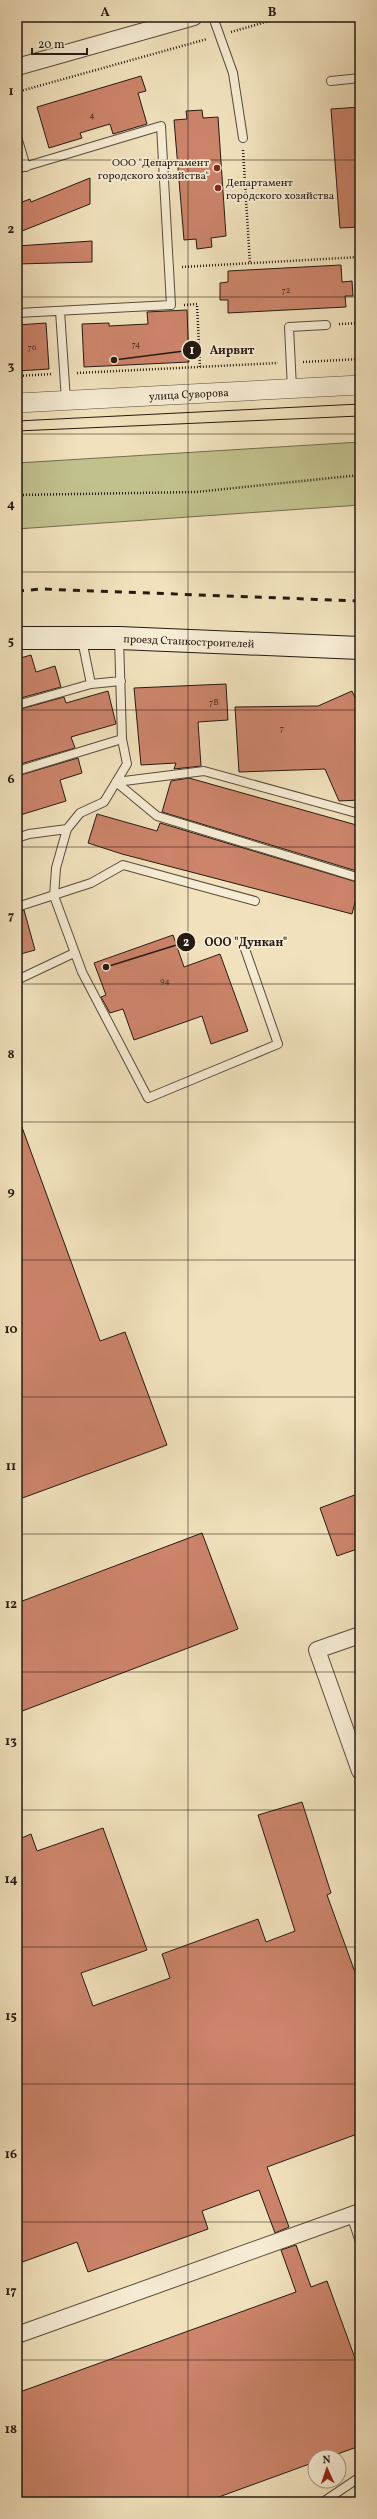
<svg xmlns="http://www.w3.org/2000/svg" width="377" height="2519" font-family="Vollkorn,serif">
  <rect width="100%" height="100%" fill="#f1e2bd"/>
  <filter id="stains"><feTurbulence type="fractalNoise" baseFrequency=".005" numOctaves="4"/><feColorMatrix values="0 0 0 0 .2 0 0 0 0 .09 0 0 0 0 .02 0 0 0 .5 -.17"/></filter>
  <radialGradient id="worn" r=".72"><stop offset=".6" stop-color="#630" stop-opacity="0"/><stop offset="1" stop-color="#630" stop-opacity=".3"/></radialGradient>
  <!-- green -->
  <path fill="#c1c18d" stroke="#736e4f" d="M360,442V505L17,529V463Z"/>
  <!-- building -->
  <path fill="#cc846b" stroke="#251a11" d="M141,76L146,91L138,93L147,124L113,134L110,124L80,133L82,138L49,148L37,107Z
    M360,107V227L340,228L331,109Z
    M202,110L203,118L218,117L226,236L211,238L212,247L197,249L196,239L184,240L174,120L187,119L186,111Z
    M90,178V204L17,233V204L30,199L31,202Z
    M92,241V262L17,264V246Z
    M341,265L342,282L352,281L353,296H345L346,307L228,313V300H220V283L228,282V271Z
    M187,310L189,362L84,367L82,324L109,323V326L148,324L147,312Z
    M46,323L49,369L17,371V325Z
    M31,655L36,672L55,666L61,687L17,699V659Z
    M226,684L228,720L198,722L201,766L174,769L176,763L141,765L134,688Z
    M108,691L116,724L71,737L75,748L17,765V710L64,697L66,703Z
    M352,691L360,709V800L339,801L325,769L239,772L235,707L318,706Z
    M78,758L82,773L60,780L66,801L17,816V776Z
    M189,778L360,826L356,843L360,844V872L162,812L171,781Z
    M97,814L157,831L160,823L360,883L352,914L122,854L88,843Z
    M24,910L35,950L17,955V912Z
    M173,935L184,967L220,954L248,1031L211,1044L202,1016L134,1040L123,1009L110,1013L101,997L106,995L94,963Z
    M19,1119L100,1341L125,1332L167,1445L17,1500Z
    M360,1493V1548L337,1556L320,1508Z
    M202,1533L238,1629L17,1713V1603Z
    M302,1802L331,1893L327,1895L360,1986V2133L267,2167L289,2227L275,2233L259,2190L202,2211L208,2229L88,2272L77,2242L17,2264V1840L31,1834L37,1851L103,1828L147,1950L81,1973L93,2006L170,1978L162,1954L258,1919L266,1942L295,1931L258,1815Z
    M296,2245L311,2287L327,2281L360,2372V2446L329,2457H315V2462L205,2502H17V2393L296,2292L281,2250Z"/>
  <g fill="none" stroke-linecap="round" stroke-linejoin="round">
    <!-- service casing -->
    <g stroke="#584c3c" stroke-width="10">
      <path id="service" d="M213,17L233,73L243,138
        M331,81L360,78
        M17,137L26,167
        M17,169L161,126L171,305L17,313
        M60,311L66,400
        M292,388L289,327L326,325
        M119,638L122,739L127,764L104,802L80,813L67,829L56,868L54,896L82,972L148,1098L278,1044L244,946
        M91,684L121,681
        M17,705L91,684L82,640
        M17,771L122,739
        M116,782L157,816L360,878
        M116,782L204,771L360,814
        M17,838L29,834L67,829
        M17,907L91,883L123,865L255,901
        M17,980L74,953
        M351,2215L360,2242
        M323,2502L360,2477"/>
    </g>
    <!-- minor casing -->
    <g stroke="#584c3c" stroke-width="18">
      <path id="minor" d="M17,67L194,17
        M360,1635L317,1650L360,1771
        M17,2335L360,2212"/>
    </g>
    <!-- tertiary casing -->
    <g stroke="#584c3c" stroke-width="20">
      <g id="tertiary">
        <path id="s1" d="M17,403L360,385"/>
      </g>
    </g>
    <!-- secondary casing -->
    <g stroke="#251a11" stroke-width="24">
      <g id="secondary">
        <path id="s2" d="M17,638H119L360,648"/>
      </g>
    </g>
    <!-- path -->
    <path stroke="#251a11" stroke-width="2.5" stroke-dasharray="1 2" stroke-linecap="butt" d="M231,32L283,17
      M17,92L207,39
      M243,150L250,264
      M182,267L360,257
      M184,305L197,304L200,367
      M339,324L360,323
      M303,362L360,359
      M77,373L278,363
      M17,376L52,374
      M17,495L196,492L360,475"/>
    <!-- service -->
    <use href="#service" stroke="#f6ecd4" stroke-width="8"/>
    <!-- minor -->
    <use href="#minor" stroke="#f6ecd4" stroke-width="16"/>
    <!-- tertiary -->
    <use href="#tertiary" stroke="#f6ecd4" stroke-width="19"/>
    <!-- secondary -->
    <use href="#secondary" stroke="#f6ecd4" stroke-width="22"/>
    <!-- tram -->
    <path stroke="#251a11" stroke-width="1" d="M17,421L360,404
      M17,431L360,416"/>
    <!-- rail -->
    <path stroke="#251a11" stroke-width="3" stroke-dasharray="7 7" stroke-linecap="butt" d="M17,591L42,589L360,601"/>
  </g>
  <!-- grid -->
  <path fill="none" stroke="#251a11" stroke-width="1" stroke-opacity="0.55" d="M188,17V2502M17,160H360M17,297H360M17,434H360M17,572H360M17,710H360M17,847H360M17,984H360M17,1122H360M17,1260H360M17,1397H360M17,1534H360M17,1672H360M17,1810H360M17,1947H360M17,2084H360M17,2222H360M17,2360H360"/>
  <!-- markers -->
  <g fill="#8f2418" stroke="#f6ecd4" stroke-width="1.5">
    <circle cx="217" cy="168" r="4"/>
    <circle cx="218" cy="188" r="4"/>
  </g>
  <g text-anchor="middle" stroke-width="3.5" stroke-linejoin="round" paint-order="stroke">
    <!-- number labels -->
    <g font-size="9" fill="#4f3428">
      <text x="92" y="118">4</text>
      <text x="286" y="293">72</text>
      <text x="136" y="347">74</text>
      <text x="32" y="350">76</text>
      <text x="214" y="705">7В</text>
      <text x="282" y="731">7</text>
      <text x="165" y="984">94</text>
    </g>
    <!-- poi labels -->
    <g font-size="11" fill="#251a11" stroke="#f6ecd4" text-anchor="end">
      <text x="209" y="166">ООО "Департамент<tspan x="209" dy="13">городского хозяйства"</tspan></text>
      <text x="226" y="186" text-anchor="start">Департамент<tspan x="226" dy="13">городского хозяйства</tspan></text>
    </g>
    <!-- street labels -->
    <g font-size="11" fill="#251a11" stroke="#f6ecd4">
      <text dy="4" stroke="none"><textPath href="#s1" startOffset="172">улица Суворова</textPath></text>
      <text dy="4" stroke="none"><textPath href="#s2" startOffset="172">проезд Станкостроителей</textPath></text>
    </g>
  </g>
  <!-- callouts -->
  <path fill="none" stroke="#251a11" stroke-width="1.5" d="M114 360L192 350M106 967L186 942"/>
  <g fill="#251a11" stroke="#f6ecd4" stroke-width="1.5">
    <circle cx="114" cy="360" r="4"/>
    <circle cx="106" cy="967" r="4"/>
    <circle cx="192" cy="350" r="10"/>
    <circle cx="186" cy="942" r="10"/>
  </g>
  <g font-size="12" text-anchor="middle" font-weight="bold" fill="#fff">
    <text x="192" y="354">1</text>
    <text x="186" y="946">2</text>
  </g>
  <g font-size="12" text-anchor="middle" font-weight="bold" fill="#251a11" stroke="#f6ecd4" stroke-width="3.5" stroke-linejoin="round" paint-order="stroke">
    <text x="232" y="354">Аирвит</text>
    <text x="246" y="946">ООО "Дункан"</text>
  </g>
  <!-- margin -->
  <rect width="377" height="2519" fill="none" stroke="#f1e2bd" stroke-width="44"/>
  <!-- north arrow -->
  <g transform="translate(327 2469) rotate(357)"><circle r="19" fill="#f6ecd4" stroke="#a29886"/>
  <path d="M0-3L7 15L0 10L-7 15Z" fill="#8f2418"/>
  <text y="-6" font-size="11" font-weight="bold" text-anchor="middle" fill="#251a11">N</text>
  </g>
  <!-- scale -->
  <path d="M32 48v6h55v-6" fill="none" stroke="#251a11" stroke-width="2"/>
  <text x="38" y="48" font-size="12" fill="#251a11" stroke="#f6ecd4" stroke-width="3" paint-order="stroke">20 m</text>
  <rect x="22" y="22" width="333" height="2475" fill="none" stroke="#251a11" stroke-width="1.5"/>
  <g font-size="13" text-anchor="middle" font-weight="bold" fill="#251a11">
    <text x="105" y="16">A</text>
    <text x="272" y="16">B</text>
    <text x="11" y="95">1</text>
    <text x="11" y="233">2</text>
    <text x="11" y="370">3</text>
    <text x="11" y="508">4</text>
    <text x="11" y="645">5</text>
    <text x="11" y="783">6</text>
    <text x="11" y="920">7</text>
    <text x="11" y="1058">8</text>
    <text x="11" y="1195">9</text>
    <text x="11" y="1333">10</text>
    <text x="11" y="1470">11</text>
    <text x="11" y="1608">12</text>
    <text x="11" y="1745">13</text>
    <text x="11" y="1883">14</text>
    <text x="11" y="2020">15</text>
    <text x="11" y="2158">16</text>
    <text x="11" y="2295">17</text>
    <text x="11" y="2433">18</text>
  </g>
  <rect width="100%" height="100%" filter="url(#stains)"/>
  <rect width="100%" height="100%" fill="url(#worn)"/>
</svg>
